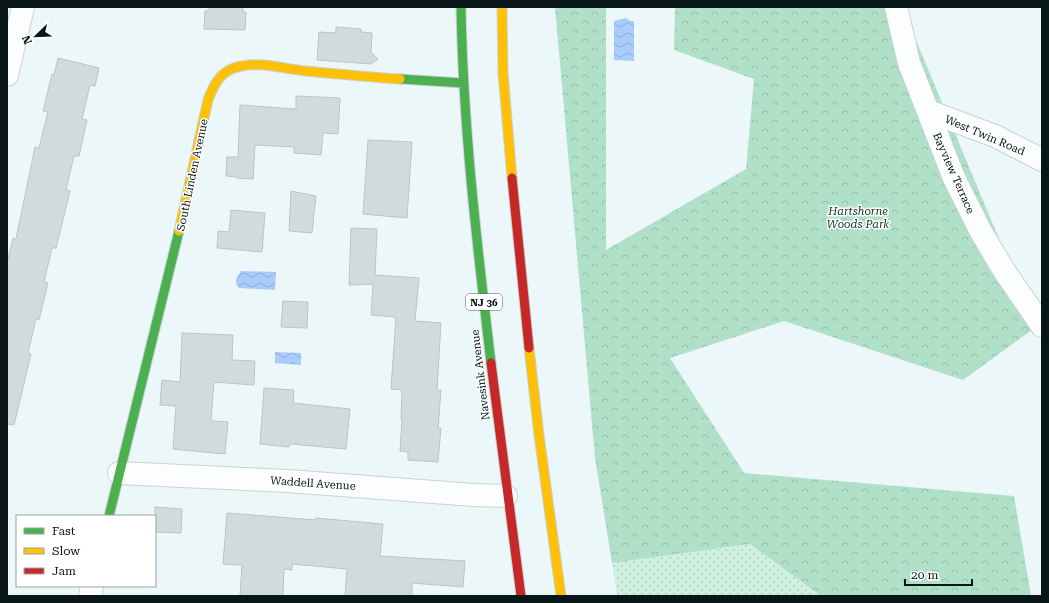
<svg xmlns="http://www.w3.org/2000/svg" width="1049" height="603" font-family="'Roboto Serif',serif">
  <defs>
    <pattern id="green-dots" width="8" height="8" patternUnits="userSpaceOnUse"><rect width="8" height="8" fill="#d0f1e0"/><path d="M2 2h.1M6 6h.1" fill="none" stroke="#b1cebf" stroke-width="1.8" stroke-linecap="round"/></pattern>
    <pattern id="forest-crowns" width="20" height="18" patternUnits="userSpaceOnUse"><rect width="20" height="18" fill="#b0e1c8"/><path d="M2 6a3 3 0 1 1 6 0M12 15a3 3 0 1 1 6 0" fill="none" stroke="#96c0ab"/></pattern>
    <pattern id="water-waves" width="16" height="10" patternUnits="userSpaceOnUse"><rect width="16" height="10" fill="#aaccf9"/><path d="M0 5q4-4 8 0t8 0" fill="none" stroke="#91aed5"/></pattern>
  </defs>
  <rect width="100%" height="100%" fill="#ebf7f8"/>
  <!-- green -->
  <path fill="url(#green-dots)" d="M750,544L821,596H617L612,563Z"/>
  <!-- forest -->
  <path fill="url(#forest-crowns)" d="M555,7H606V250L746,169L754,79L674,50L675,7H902L1036,327L963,380L784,321L670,358L744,473L1014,496L1031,596H821L750,544L612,563L595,458Z"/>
  <!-- water -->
  <path fill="url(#water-waves)" d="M626,18L630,21H634V61L614,60V21Z
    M241,271L276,272L275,290L239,288L236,284V279Z
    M275,352L301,353V365L275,363Z"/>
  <!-- building -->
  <path fill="#d0dcdb" stroke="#b9c6c5" d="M209,7H243V12H246L245,30L204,29L205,11H209Z
    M336,27L361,29V32L372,33L371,52L378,59L371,64L317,60L319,32L336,33Z
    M58,58L99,68L95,86L90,85L82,119L87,120L79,156H74L66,190L70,191L56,248H52L44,282L48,283L39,320L36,319L28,353L31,354L14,425L7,424V263L13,238L16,239L35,147L39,148L48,112L43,111L52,74L54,75Z
    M296,96L340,98L338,134L323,133L321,155L294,153V147L255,145L253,179L237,178V177L226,176L227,157H238L240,105L296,109Z
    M368,140L412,142L407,218L363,214Z
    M291,191L316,196L312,233L289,231Z
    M231,210L265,213L262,252L217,248L218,231L229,232Z
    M351,228L377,229L375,275L419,278L415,321L441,323L437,390H441L438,428H441L438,462L408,460V452L400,451L402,419H401L402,390L391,389L396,317L371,315L373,284L349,285Z
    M283,301L308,302L307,328L281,327Z
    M182,333L233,335L232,360L255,361L254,385L214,382L211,421L228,422L225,454L173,449L176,406L160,405L162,380L180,382Z
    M264,388L294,390L293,403L350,409L346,449L290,444L289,447L260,444Z
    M155,507L182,509L181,533L155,532Z
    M227,513L316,520V518L383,524L380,556L465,561L463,587L412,583V596H345L347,569L292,564V570L284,569L283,596H240L242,565L223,564Z"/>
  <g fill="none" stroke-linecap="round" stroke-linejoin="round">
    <!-- street casing -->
    <g stroke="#c7d3d4" stroke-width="24">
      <path id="street" d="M896,7L909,63L954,178L980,230L1003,269L1042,326
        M7,75L23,7
        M928,111L995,136L1042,160
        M119,473L288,481L474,495L506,496
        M90,596L92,586"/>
    </g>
    <!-- fast casing -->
    <g stroke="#c7d3d4" stroke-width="11">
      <path id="fast" d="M461,7C463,126 477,244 491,363
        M400,79L463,83
        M109,516L179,231"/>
    </g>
    <!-- slow casing -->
    <g stroke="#c7d3d4" stroke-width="11">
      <path id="slow" d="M502,7L503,73L512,178
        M179,231L208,100C213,87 219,73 234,68C256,60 283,69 306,71C337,74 369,77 400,79
        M529,348L539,435L561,596"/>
    </g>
    <!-- jam casing -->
    <g stroke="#c7d3d4" stroke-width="11">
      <path id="jam" d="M512,178L529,348
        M491,363L521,596"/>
    </g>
    <!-- street -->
    <use href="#street" stroke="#fcfefe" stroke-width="22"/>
    <!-- fast -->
    <use href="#fast" stroke="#4caf50" stroke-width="9"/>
    <!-- slow -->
    <use href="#slow" stroke="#ffc107" stroke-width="9"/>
    <!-- jam -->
    <use href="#jam" stroke="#c62828" stroke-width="9"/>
  </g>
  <g text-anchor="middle" stroke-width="3" stroke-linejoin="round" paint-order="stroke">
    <!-- shield labels -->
    <rect fill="#fff" stroke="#525c5d" stroke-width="1" x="466" y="294" width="36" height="16" rx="3"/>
    <g font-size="10" font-weight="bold" fill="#081618">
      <text x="484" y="306">NJ 36</text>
    </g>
    <!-- street labels -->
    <g font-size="11" fill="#081618" stroke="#fff">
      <text transform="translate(985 135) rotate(23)" y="4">West Twin Road</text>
      <text transform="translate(954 173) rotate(66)" y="4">Bayview Terrace</text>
      <text transform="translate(192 175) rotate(-78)" y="4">South Linden Avenue</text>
      <text transform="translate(480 375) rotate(-97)" y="4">Navesink Avenue</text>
      <text transform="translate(313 483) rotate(4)" y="4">Waddell Avenue</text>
    </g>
    <!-- park labels -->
    <g font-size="11" font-style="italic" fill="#0e3220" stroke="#fff">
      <text x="858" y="215">Hartshorne<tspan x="858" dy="13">Woods Park</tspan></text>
    </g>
  </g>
  <!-- border -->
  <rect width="1049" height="603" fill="none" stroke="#081618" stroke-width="16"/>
  <!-- legend -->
  <rect x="16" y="515" width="140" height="72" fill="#ffffff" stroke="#9ca2a3"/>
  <rect x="24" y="528" width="20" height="6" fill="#4caf50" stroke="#9ca2a3"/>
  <text x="52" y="535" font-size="12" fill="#081618">Fast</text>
  <rect x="24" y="548" width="20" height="6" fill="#ffc107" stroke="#9ca2a3"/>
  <text x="52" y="555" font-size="12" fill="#081618">Slow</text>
  <rect x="24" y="568" width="20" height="6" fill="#c62828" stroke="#9ca2a3"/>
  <text x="52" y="575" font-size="12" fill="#081618">Jam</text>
  <!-- north arrow -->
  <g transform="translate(36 36) rotate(247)" stroke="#ffffff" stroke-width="3" paint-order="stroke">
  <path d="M0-3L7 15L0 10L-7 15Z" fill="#081618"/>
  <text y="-6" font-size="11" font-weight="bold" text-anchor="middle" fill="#081618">N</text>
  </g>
  <!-- scale -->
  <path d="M905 579v6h67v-6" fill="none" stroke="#081618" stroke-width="2"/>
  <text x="911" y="579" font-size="12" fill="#081618" stroke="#ffffff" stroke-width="3" paint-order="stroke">20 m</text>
</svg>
